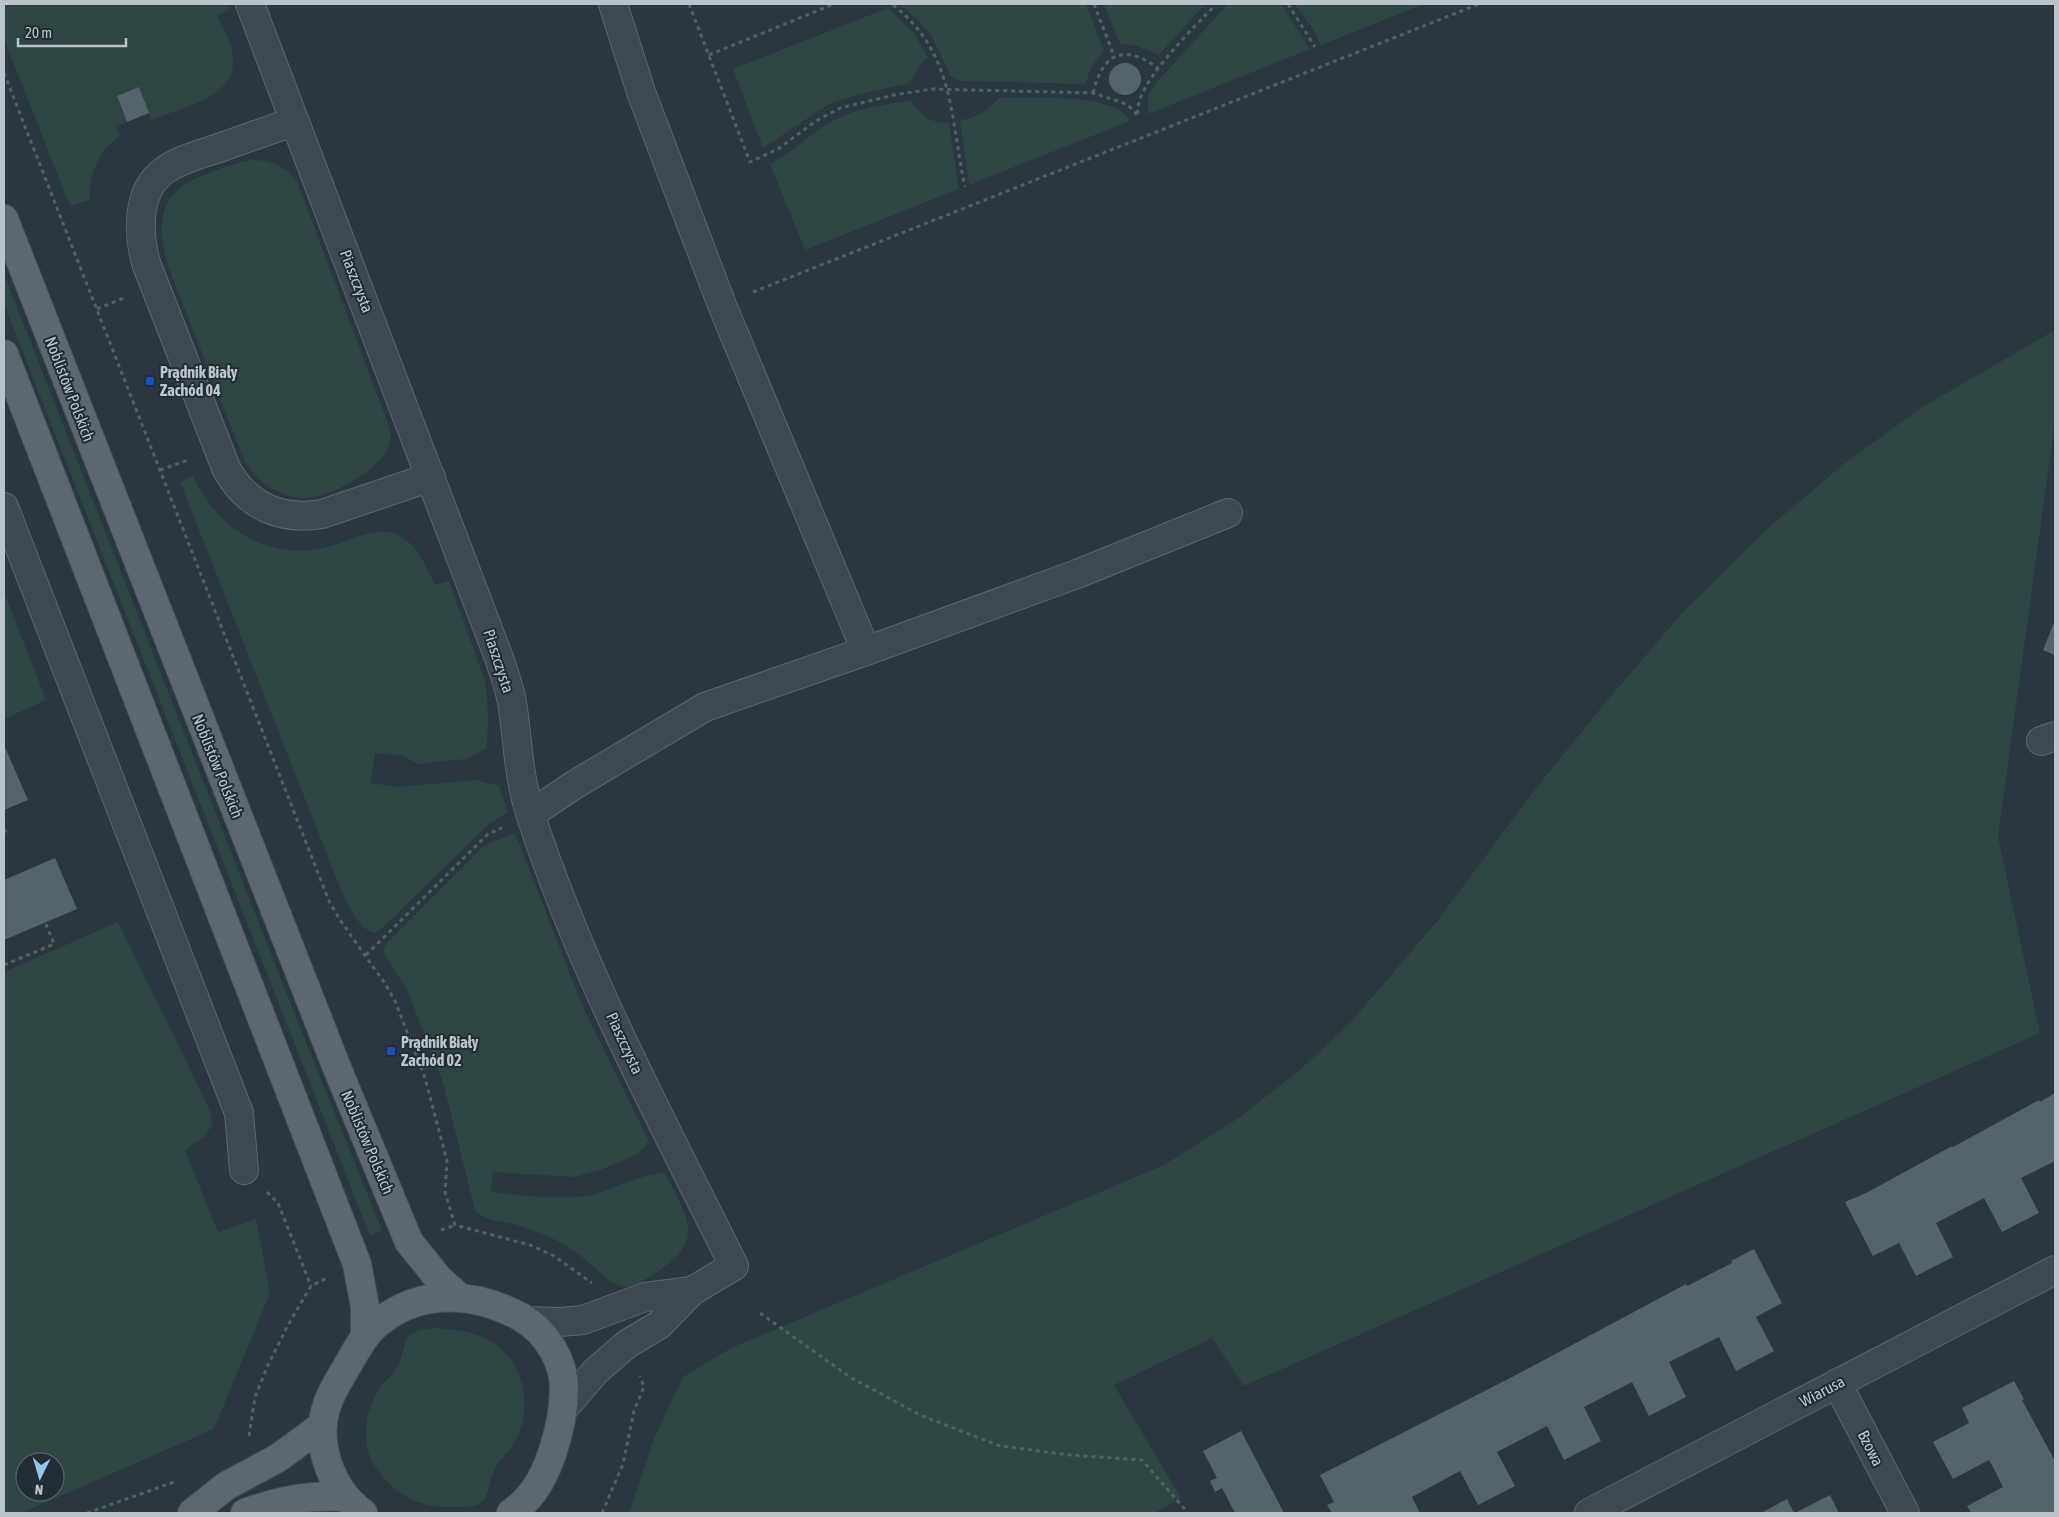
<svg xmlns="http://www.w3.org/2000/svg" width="2059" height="1517" font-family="'Asap Condensed',sans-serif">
  <rect width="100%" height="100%" fill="#2a3640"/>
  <!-- green -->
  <path fill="#2f4543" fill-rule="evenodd" d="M4,4H227L230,10L217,16C223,28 232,43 233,56C239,97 180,108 151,120L139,88L117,97L127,122L116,126L120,136C98,150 89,175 90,200L70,206L4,39Z
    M900,4H1086L1104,50L1092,66L1085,84L962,81L951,77L932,37L920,22Z
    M1104,4H1205L1159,55L1138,46L1120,44Z
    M1228,4H1281L1310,49L1148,114V96L1155,84Z
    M1295,4H1424L1321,45L1313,29Z
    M888,8L913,32L928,57L918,68L910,83L856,95L829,104L763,148L733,69Z
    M999,98C1030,99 1114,91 1130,121L969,185L960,120C975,119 989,109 999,98Z
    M911,100C920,115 930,123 949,123L959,189L805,250L770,164C792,153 809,134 831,122C855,108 884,105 911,100Z
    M253,160C273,161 287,166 298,184L390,429C391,436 391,442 388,448C377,472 327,500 301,498C277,496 258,482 245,462L169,269C160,242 155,206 181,187C189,180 200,177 209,173C224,167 237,162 253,160Z
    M4,274L295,1015L382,1230L370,1236L4,304Z
    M2055,330V421L1998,837L2040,1033L1244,1386L1212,1338L1114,1385L1181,1498L1154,1513H629L655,1436L683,1377L731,1348L1164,1165L1240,1117L1302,1068L1351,1022L1438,920L1537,787L1605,703L1683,612L1766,530L1846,462L1924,406Z
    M193,476C219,532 272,564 334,545C352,540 373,527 393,533C416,540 425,565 435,585L449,581L486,684L488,714L487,748L466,759L419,764L403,756L375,753L371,783L398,787L476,780L499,786L508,812L490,823L378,932C362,936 347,903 341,890L180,482Z
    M4,592L46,700L4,719Z
    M515,833L583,1007L649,1141L638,1154L603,1169L575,1177L493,1172L491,1192C517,1196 567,1200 592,1195C618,1188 638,1174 665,1173C691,1223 706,1243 649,1277C639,1283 630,1290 618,1285C608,1281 601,1273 594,1267C580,1255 566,1244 549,1237C540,1233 530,1229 521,1226C506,1221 485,1222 475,1210L443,1082L407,990L384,953V947L388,942L485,845Z
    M118,922L209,1108L213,1124L204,1137L185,1150L218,1232L256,1219L270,1293L214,1429L22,1513H4V972ZM25,1462H55V1492H25Z
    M435,1328C452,1329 468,1331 483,1337C520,1353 533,1398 519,1433C514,1447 503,1456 496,1467C489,1478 490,1498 479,1504C472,1507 464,1507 456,1507C421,1509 396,1496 376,1468C359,1445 365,1408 381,1386C387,1379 394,1374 398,1366C403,1357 403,1341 410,1335C417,1329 427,1329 435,1328Z"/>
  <!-- building -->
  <path fill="#55636d" d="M1109 79a16 16 0 1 1 32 0a16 16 0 1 1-32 0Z
    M139,87L149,113L127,122L117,96Z
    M2055,620V655L2043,650Z
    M4,745L28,800L4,810Z
    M55,858L77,909L4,940V880Z
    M2055,1093V1161L2021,1178L2039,1213L2002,1232L1984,1198L1936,1223L1953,1257L1916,1276L1899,1243L1873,1256L1845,1202L1868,1192L1952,1146L1953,1147L2039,1100L2040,1102Z
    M1754,1249L1782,1303L1756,1317L1774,1351L1736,1371L1719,1337L1669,1362L1686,1397L1649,1416L1632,1382L1584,1407L1601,1441L1564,1460L1547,1426L1497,1452L1515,1486L1478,1505L1460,1471L1412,1497L1420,1513H1332L1327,1505L1334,1502L1320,1475L1514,1376L1686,1284L1687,1286L1732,1263L1731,1261Z
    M2014,1381L2024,1399L2022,1400L2055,1461V1513H1971L1967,1506L2003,1487L1994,1469L1989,1460L1953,1479L1933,1442L1969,1423L1962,1408Z
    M1241,1431L1284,1513H1235L1222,1488L1215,1492L1210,1481L1217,1478L1203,1451Z
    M1830,1495L1839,1513H1795Z
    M1787,1499L1794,1513H1761Z"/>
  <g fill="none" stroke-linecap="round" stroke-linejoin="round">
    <!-- minor casing -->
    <g stroke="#5c666e" stroke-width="30">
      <path id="minor" d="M250,4L499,658C504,672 509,687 512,702C518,740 518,775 530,813C581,971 661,1119 734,1266L692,1291L659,1325L627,1344L596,1371L564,1408
        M613,4L641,92L722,305L866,651
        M295,121C270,130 244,139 219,148C201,154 181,159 165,170C136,190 138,233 146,263L226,468C246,506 281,521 322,514L431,477
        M4,507L239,1113L244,1170
        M2041,741L2055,736
        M531,814L574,785L705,707L866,651L1077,574L1228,513
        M527,1321L560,1322L583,1320L645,1297L692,1291
        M1837,1383L1905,1513
        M1589,1513L2055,1270"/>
    </g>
    <!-- major casing -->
    <g stroke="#47515a" stroke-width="30">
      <path id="major" d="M4,219L337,1068L409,1242L439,1279L459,1297
        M4,354L357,1264L365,1307V1337
        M192,1513L226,1486L278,1458L323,1425
        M245,1513C282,1500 306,1495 346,1497
        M363,1513C331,1490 314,1443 327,1405C331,1392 339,1380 346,1368C356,1351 365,1332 382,1320C424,1288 476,1293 521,1317C547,1332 565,1362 564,1392C563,1425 549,1478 525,1501C521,1506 516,1509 511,1513"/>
    </g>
    <!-- path -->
    <path stroke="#4e6161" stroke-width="3" stroke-dasharray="4 4" stroke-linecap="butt" d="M689,4L750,162L778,149L816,121L840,108L894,95L932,89L1093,93L1121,102L1129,106L1139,117
      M1094,4L1114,56
      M1288,4L1315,47
      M893,5C955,53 950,118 965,187
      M709,55L834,4
      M4,73L329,901L340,920L386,985L395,1001L425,1078L447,1161L445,1192L455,1225L530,1245L554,1256L592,1283
      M1093,93C1103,52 1124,44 1158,68
      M1138,114C1133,85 1196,26 1216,4
      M753,292L1479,4
      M97,309L124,298
      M160,470L188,460
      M4,829L6,833L4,834
      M366,955L488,834L502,828
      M4,965L54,944L45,922
      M267,1192L278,1203L311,1286
      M441,1230L455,1225
      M760,1313L850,1377L920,1415L1000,1446L1070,1455L1142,1460L1188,1513
      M249,1436L255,1397L268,1365L288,1325L311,1286L327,1278
      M87,1513L177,1481
      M602,1513L623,1464L634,1411L644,1387L640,1376"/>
    <!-- minor -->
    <use href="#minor" stroke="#3e4850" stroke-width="28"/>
    <!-- major -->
    <use href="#major" stroke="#5c6770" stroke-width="28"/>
  </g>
  <!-- markers -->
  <g fill="#1a4fb4" stroke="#222d36" stroke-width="2">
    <rect x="145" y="376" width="10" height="10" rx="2.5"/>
    <rect x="386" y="1046" width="10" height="10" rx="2.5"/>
  </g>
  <g text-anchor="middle" stroke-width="4" stroke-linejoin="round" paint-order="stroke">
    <!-- street labels -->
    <g font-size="16" fill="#bbc3ca" stroke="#222d36">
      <text transform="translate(357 281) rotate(69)" y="6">Piaszczysta</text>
      <text transform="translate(70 389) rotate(69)" y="6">Noblistów Polskich</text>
      <text transform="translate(499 661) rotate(72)" y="6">Piaszczysta</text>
      <text transform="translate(218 766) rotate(68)" y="6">Noblistów Polskich</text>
      <text transform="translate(625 1043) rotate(65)" y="6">Piaszczysta</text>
      <text transform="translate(368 1142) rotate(67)" y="6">Noblistów Polskich</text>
      <text transform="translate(1822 1391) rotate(-28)" y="6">Wiarusa</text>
      <text transform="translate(1871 1448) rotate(63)" y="6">Bzowa</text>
    </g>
    <!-- poi labels -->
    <g font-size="16" font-weight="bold" fill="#bbc3ca" stroke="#222d36" text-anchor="start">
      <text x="160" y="378">Prądnik Biały<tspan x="160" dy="18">Zachód 04</tspan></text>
      <text x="401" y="1048">Prądnik Biały<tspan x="401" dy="18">Zachód 02</tspan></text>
    </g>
  </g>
  <!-- border -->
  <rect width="2059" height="1517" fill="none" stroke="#bbc3ca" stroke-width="10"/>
  <!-- north arrow -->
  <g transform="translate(40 1477) rotate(185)"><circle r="24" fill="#222d36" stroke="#5f6971"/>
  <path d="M0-4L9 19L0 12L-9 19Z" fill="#9cc5ee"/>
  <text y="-8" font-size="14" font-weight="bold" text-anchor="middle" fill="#bbc3ca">N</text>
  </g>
  <!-- scale -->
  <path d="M18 38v8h108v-8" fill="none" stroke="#bbc3ca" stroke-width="2.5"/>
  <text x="25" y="38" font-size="15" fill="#bbc3ca" stroke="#222d36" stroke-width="4" paint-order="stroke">20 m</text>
</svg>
